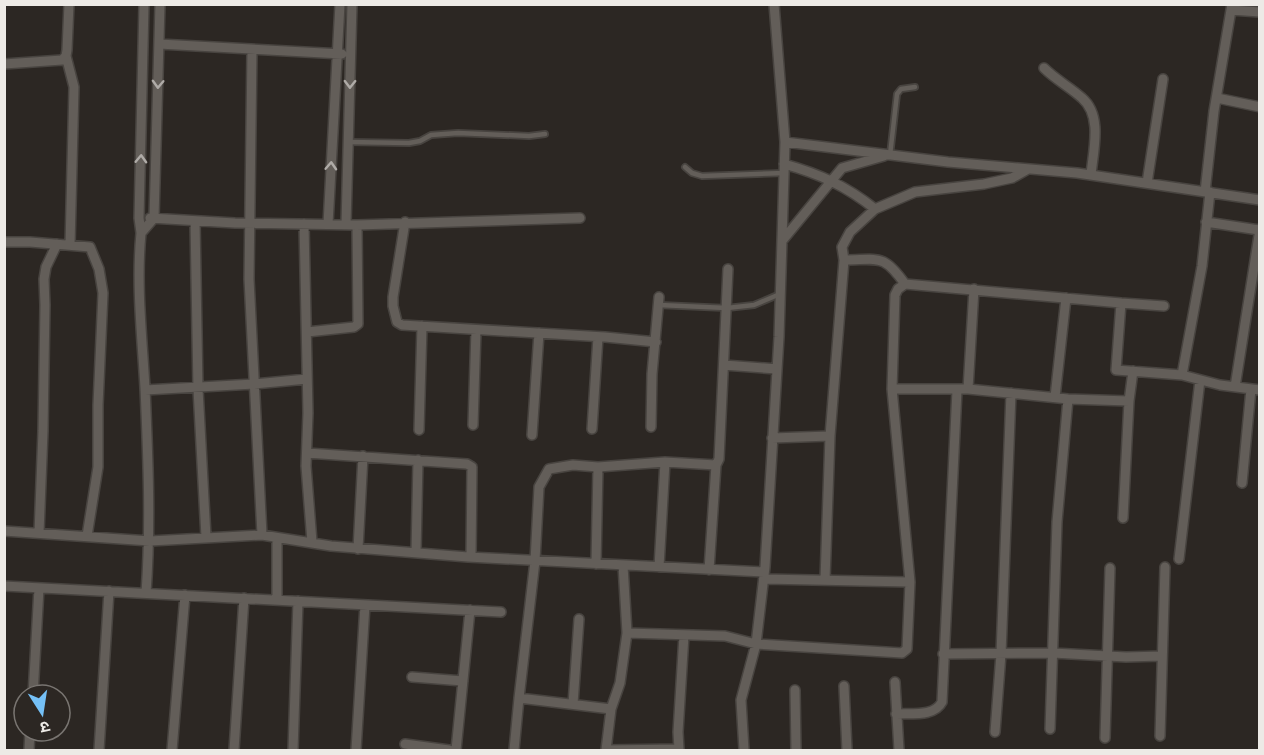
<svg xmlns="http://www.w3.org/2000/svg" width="1264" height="755" font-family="'Exo 2','Noto Sans Devanagari',sans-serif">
  <rect width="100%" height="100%" fill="#2c2723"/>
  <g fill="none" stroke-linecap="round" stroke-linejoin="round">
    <!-- service casing -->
    <g stroke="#484440" stroke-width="8">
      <path id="service" d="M348,142L409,143L420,141L431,135L458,133L529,136L545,134
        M890,155L897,94L901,89L915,87
        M685,167L692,173L702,176L784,173
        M659,305L727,308L754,305L780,294"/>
    </g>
    <!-- minor casing -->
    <g stroke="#484440" stroke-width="12">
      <path id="minor" d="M144,4L139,218L141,233L154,218L160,4
        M774,4L785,142
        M1231,10L1260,12
        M159,44L342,54
        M252,50L249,279L262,535
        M66,56L74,87L70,245
        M4,64L62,60L66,56L67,50L69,4
        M1044,68C1056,80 1070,87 1082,98C1103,116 1093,151 1091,175
        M1217,98L1260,107
        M784,164C820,174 846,186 875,209
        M1147,183L1163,79
        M1205,192L1214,111L1232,4
        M150,218L235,223L357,225L580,218
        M195,221L198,389L206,537
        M405,222L393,297V306L397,322L402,325L605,337L656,342
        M1206,222L1259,230
        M304,224L308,413L306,466L312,542
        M328,224L340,4
        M346,224L352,4
        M141,233C136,284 142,336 145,388C148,456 151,525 146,593
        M782,241L842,168L884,156
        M4,242H30L90,247L99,269L103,293L98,405V467L87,536
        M844,260L842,247L850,232L875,209L915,192L984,184L1012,178L1028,169
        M1121,303L1164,306
        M307,332L354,327L358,324L357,225
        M724,365L777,369
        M1182,375L1220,385L1260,390
        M1235,387L1260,229
        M892,389L895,295L898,289L905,284
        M968,389L974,289
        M145,390L254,384L307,379
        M1055,397L1066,298
        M473,425L476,330
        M651,427L652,374L659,297
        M592,429L598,337
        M419,430L422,326
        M532,435L539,333
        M772,438L830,436
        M307,453L467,464L472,467L471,557
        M665,462L716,465L709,570
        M716,465L719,459L728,269
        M598,467L665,462L659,567
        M1242,483L1251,389
        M1123,518L1129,401
        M4,531L150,541L262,535L331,546L468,557L764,572
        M39,533L43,431L45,305L44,279L46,267L57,244
        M277,539V600
        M358,549L363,456
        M416,553L418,460
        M1179,559L1200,380
        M623,565L627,633L725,636L756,644L902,653L907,649L910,582L892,389H968L1068,399L1129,401L1133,371
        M764,579L910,582
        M825,580L830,436L844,260C879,260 883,253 905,284L1121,303L1116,370L1182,375L1202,266L1210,192
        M4,586L501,612
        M943,654L1053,653L1126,657L1162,656
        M412,677L463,681
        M895,682L899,750
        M844,686L847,750
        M795,690L796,750
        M33,695L39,588
        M519,698L535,561L539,487L549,469L573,465L598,467L596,564
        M573,704L579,619
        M896,714C912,713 934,717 942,702L957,390
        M1050,729L1057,522L1068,399
        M995,732L1001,654L1011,393
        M1160,736L1165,567
        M1105,738L1110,568
        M405,744L449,750
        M29,750L30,731
        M99,750L109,591
        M172,750L185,595
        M234,750L244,598
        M293,750L298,601
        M356,750L365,605
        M456,750L470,610
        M514,750L519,698L611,709
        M606,750L611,709L620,683L627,633
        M606,750L679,749
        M679,750L678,732L684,635
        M744,750L741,700L756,644L765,567L779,337L785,142L948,162L1077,173L1260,200"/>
    </g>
    <!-- service -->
    <use href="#service" stroke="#635e59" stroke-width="4.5"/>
    <!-- minor -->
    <use href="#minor" stroke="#635e59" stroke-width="9"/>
  </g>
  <!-- one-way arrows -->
  <defs><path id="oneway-chevron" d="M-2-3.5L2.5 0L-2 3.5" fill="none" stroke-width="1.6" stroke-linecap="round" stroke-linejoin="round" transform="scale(1.5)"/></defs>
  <g stroke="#afaba7">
    <use href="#oneway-chevron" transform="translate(158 84) rotate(92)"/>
    <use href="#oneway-chevron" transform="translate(350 84) rotate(91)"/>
    <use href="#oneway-chevron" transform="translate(141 159) rotate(-88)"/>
    <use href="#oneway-chevron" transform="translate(331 166) rotate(-87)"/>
  </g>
  <!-- border -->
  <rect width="1264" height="755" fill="none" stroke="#edeae6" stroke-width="12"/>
  <!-- north arrow -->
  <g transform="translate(42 713) rotate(168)"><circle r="28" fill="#2c2723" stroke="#797571" stroke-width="1.5"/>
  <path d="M0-4.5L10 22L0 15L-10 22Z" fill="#75c0f6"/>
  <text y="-9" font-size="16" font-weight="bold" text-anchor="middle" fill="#edeae6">उ</text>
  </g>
</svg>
